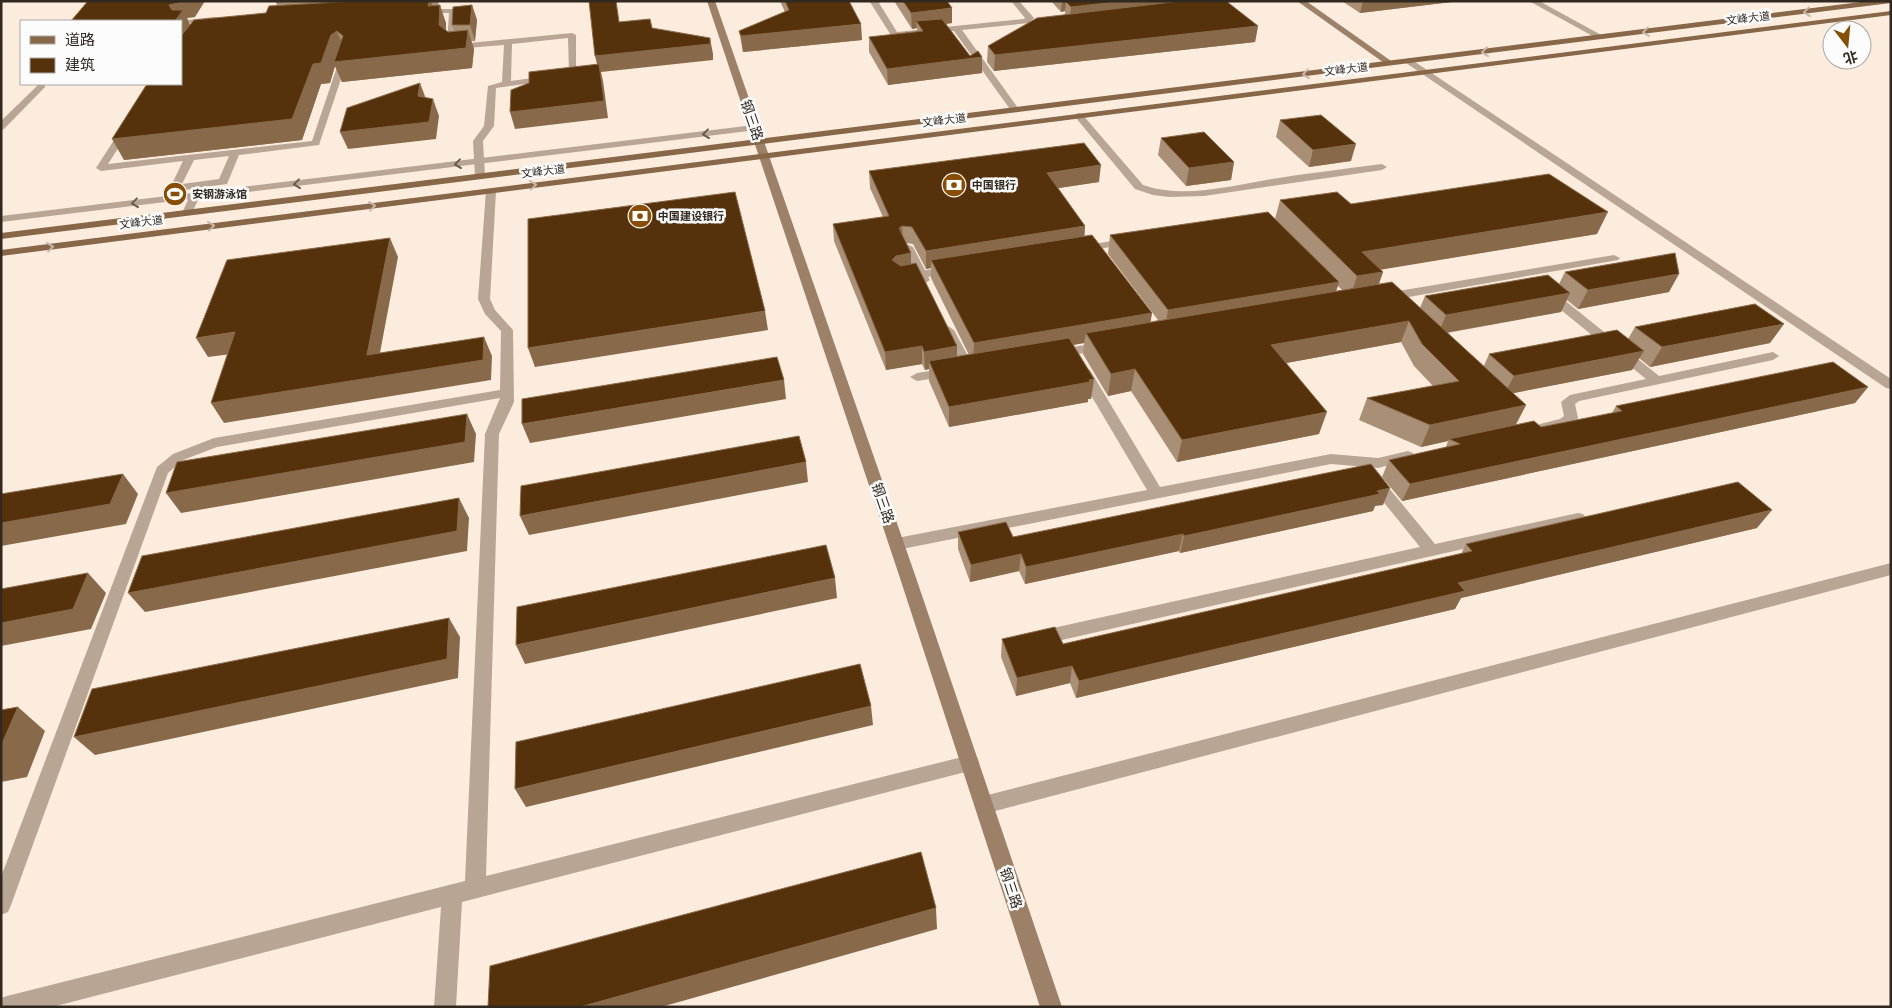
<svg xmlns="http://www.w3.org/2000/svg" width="1892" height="1008" font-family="Figtree,'Noto Sans SC',sans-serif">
  <rect width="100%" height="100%" fill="#fcecde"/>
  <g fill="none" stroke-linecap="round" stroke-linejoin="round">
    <!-- lane -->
    <path fill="#b8a594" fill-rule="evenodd" d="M883,1L879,3L897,32L1024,19L1025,18L1011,1H1019L1034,18L1029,23L962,30L1018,108V112H1012L954,31L892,37L870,2Z
      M1529,1H1539L1605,37L1598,39Z
      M418,9H454L457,14L455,42L459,44L572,33L576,35V77L496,88L494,126L483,141L485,176L484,178L480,179L475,176L473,141L484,126L488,86L502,82L504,45L454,49L447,43L449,13H421L417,11ZM568,38L569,73L511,81L512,44Z
      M214,17L218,19L217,21L181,24V21H178Z
      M345,52L349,55L319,145L239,155L227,184L204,187L191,215H183L182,213L193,189L175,191L170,188L183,161L101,171L96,168L123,126L126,125L131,128L108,164L312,141L341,55ZM229,156L219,179L182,184L194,160Z
      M37,84H45V87L4,129L1,130V121L37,86Z
      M1079,113L1082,114L1143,185C1184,199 1229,186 1272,179C1308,173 1345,169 1382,164L1387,167L1382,170L1204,196L1169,197L1153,195L1135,189L1076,118V114Z
      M491,188L496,191L490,299L495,310L513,330L514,402L499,434L486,876L970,755L977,757L979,763L977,769L462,902L456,1007H434L441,907L52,1007H1V998L7,996L465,881L485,434L500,398L217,447L183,460L168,473L11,905L8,912L1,915V877L157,467L173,454L214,438L500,390L501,331L485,314L478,299L486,191Z
      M1129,238L1133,239L1135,241L1133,243L1082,252L1076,249L1082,246Z
      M907,244L913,247L925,270L951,267L957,270L951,273L928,277L930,280L924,284L920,282L917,278L898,279L896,277L898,275L914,272L901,247Z
      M1614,255L1620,258L1618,260L1386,301L1380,297L1386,293Z
      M1549,290L1553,291L1659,376L1773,352L1779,356L1773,360L1579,401L1575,404L1578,418C1571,428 1552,433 1540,430L1538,427L1540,424L1560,419L1564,416L1561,402L1570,395L1646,379L1545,297L1543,294Z
      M948,326L954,330L975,369L973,372L968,373L961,369L942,330Z
      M1102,342L1108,346L1106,349L1056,358L1050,354L1056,350Z
      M1083,366L1090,370L1160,487L1331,454L1378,458L1408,451L1413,453L1415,456L1413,459L1378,468L1331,464L897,550L891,548L889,544L891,540L897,538L1147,490L1076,370Z
      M950,368L957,372L955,375L917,381L910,377L917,373Z
      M1374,475L1379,476L1435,544L1578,513L1583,514L1586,518L1583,522L1578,523L1053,642L1047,640L1045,635L1047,630L1053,628L1420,547L1369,484L1367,480L1369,476Z"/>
    <!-- street -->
    <path fill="#b8a594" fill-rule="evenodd" d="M1409,58L1891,379V389L1886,388L1406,63L1405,61Z
      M754,125L757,126V130L1,222V216Z
      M1891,563V575L984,814L977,811L974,805L977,799L984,796Z"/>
    <!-- secondary -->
    <path fill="#9c8068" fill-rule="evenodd" d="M707,1H715L914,572L1062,1007H1040L898,572Z
      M1297,1H1306L1394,63L1387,65Z"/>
    <!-- primary -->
    <path fill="#886648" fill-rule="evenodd" d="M1869,1H1891V3L1,239V233Z
      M1891,11V15L1,256V250Z"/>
  </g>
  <!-- wall -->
  <path fill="#a98f75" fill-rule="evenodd" d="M276,1H439L438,5L446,23V30L448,32L454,31L452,25L472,5L477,20L475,41H471L474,49L472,68L342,82L335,66L330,83L321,84L302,140L124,160L181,84V21H71L195,17L187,18L190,25L266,13L277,6L276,2Z
    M780,1H849L862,40L743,52L739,31L785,12Z
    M894,1H947L952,23L946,24L982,73L888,85L869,52V37L917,32V28L912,29Z
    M1051,1H1226L1258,26L1255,42L994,71L987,62L988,46L1065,15V11L1061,12Z
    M1342,1H1460L1360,13Z
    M1280,120L1351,161L1309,167L1276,137Z
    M1161,138L1234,162L1231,180L1186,186L1158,155Z
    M869,171L1099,182L1058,188L1085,226L1084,236L1152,313L1150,322L1158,320L1108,254L1110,235L1275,219L1280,200L1351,204L1597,234L1380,269L1383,272L1379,284L1420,308L1425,296L1559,284L1565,272L1669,292L1578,309L1567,300L1561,312L1447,333L1484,366L1489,354L1628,339L1635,327L1770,343L1650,367L1639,358L1632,370L1513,393L1526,405L1516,425L1541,427L1612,413L1616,406L1868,387L1855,403L1402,501L1382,477L1389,460L1446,447L1448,441L1421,447L1359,420L1367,398L1433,386L1414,366L1401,342L1286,363L1319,434L1177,462L1131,391L1108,396L1083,354L1084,343L1073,345L1094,379L1091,399H1088V402L949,427L929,381V369L925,370L922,364L886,370L834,241L833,224L883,217L870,188ZM906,243L913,244L926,269L931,268V278L969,355L957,357L911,264ZM1338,286L1342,290L1336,291Z
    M1383,505L1375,506L1373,511L1180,553L1179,551L1025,584L1019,571L970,582L958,549V532L1013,537Z
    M1757,528L1461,598L1455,609L1076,698L1070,683L1016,696L1001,657L1002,639L1063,644L1461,554L1466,544Z"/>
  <!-- shaded-wall -->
  <path fill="#886a4b" d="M188,1H205L195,17L187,18L190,25L181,40V21H175L169,5Z
    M429,1H431L436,16L428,6Z
    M1062,1H1215L1070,21L1071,7L1066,2L1065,11L1061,12Z
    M1363,1H1460L1360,13Z
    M440,5L446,23V44L439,25Z
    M472,5L477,20L475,41L470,25Z
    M952,8V23L921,27L916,21L917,28L912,29L911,13Z
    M861,24L862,40L743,52L741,36Z
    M1258,26L1255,42L994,71L995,55Z
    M468,30L474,49L472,68L342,82L335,66L330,83L321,84L302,140L124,160L112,139L331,35L337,31L345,50Z
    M710,38L713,54V60L601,72L603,81L608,118L515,129L510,112L599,72L595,56Z
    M982,57V73L888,85L887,69Z
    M420,83L426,99L418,96Z
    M433,99L439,116L436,139L348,149L340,132Z
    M1356,144L1351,161L1309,167L1313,150Z
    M1234,162L1231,180L1186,186L1189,168Z
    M1101,165L1099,182L1046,190L1047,173Z
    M1608,212L1597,234L1355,274L1362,252Z
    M902,226L903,243L899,228Z
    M1085,226L1084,244L931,260V268L926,269V251Z
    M390,238L398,257L376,374L367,355Z
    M911,253V271L897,274L892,260L896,256Z
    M1383,272L1375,294L1350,298L1357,276Z
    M1679,274L1669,292L1578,309L1588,290Z
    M1339,282L1333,301L1165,329L1168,310Z
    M1570,293L1561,312L1438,334L1446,315Z
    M765,311L768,330L535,367L528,348Z
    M1152,313L1149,332L1086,333L1084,343L973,362L974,343Z
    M1409,321L1401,342L1265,367L1271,345Z
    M1784,324L1770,343L1650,367L1662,347Z
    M235,332L247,352L208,357L196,338Z
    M484,337L492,356L491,380L224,423L211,403Z
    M922,346V364L886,370L885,352Z
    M957,346V365L929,361V369L925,370L924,352Z
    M1644,351L1632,370L1504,395L1514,376Z
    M1135,369L1131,391L1108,396L1111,374Z
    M1094,379L1091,399H1088V402L949,427V407Z
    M784,380L786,399L530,443L522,424Z
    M1868,387L1855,403L1402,501L1410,484Z
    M1526,405L1514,427L1449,439L1448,441L1421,447L1430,425Z
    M1327,412L1319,434L1177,462L1182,440Z
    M467,414L476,434L474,462L181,513L166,493Z
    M806,462L808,482L529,535L520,516Z
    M123,474L138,494L126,524L1,546V523Z
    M1390,488L1383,505L1375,506L1373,511L1180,553L1184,536Z
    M459,498L469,518L467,551L145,612L128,593Z
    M1772,510L1757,528L1461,598L1455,609L1076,698L1079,681L1458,583Z
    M1183,534L1179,551L1025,584L1026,567Z
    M1021,554L1019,571L970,582L971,565Z
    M88,573L106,593L91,629L1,646V623Z
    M835,578L837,598L525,664L516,645Z
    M449,618L460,637L458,678L95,755L74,737Z
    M1072,666L1070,683L1016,696L1017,678Z
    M871,706L873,725L526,807L515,789Z
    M18,707L45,731L27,777L1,782V746Z
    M936,908L937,929L661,1007H580Z"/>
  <!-- building -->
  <path fill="#56320c" stroke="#886a4b" d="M88,1H188L169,5L172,10H183L175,21H71Z
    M276,1H295L276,2Z
    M356,1H429L428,6L440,5L439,25L448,32L468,30L466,48L334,62L343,36L337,31L331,35L321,63L313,64L292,119L112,139L147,84H181V36L194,20L266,13L269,6Z
    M589,1H616L619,22L650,19L652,28L710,38V44L595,56Z
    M785,1H849L861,24L741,36L739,31L789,10Z
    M903,1H947L952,8L911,13Z
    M1068,1H1125L1071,7L1066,2Z
    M1181,1H1226L1258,26L995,55L988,46L1037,18Z
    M472,5L470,25H452L453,7Z
    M942,19L970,56L978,51L982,57L887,69L869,37L923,31L916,21Z
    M599,64L604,101L510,112L511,90L529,83V72Z
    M420,83L418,96L433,99L429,122L340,132L347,108Z
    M1321,115L1356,144L1313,150L1280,120Z
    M1204,132L1234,162L1189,168L1161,138Z
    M1084,143L1101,165L1047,173L1085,226L926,251L912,227L902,226L899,228L911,253L896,256L892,260L901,266L916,263L957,346L924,352L922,346L885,352L833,224L889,216L869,171Z
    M1549,174L1608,212L1362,252L1383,272L1357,276L1280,200L1337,192L1351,204Z
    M735,192L765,311L528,348V219Z
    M1268,212L1339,282L1168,310L1110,235Z
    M1092,235L1152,313L974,343L931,260Z
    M390,238L367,355L484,337L483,360L211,403L235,332L196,338L227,260Z
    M1675,253L1679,274L1588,290L1565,272Z
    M1548,275L1570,293L1446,315L1425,296Z
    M1392,282L1526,405L1430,425L1367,398L1459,381L1422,344L1409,321L1271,345L1327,412L1182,440L1135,369L1111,374L1086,333Z
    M1755,304L1784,324L1662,347L1635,327Z
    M1617,330L1644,351L1514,376L1489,354Z
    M1069,338L1094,379L1089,380L1090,382L949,407L929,361Z
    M777,357L784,380L522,424V399Z
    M1833,362L1868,387L1410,484L1389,460L1460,444L1449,439L1534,421L1541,427L1622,411L1616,406Z
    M467,414L465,442L166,493L177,462Z
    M799,436L806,462L520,516L521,486Z
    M1371,464L1390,488L1377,491L1380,494L1184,536L1183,534L1026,567L1021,554L971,565L958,532L1006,522L1013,537Z
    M123,474L110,504L1,523V494Z
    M1738,482L1772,510L1458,583L1465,591L1079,681L1072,666L1017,678L1002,639L1055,627L1063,644L1472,551L1466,544Z
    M459,498L457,531L128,593L142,556Z
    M826,545L835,578L516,645L517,607Z
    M88,573L73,609L1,623V589Z
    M449,618L447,659L74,737L92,689Z
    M860,664L871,706L515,789L516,742Z
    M18,707L1,746V710Z
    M921,852L936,908L580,1007H488L490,966Z"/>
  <!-- one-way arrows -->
  <defs><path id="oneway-chevron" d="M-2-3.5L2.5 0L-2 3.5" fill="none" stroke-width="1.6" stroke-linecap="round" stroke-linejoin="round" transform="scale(1.25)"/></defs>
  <g stroke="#c8b8ab">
    <use href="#oneway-chevron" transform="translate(1807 12) rotate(173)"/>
    <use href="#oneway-chevron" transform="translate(1646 32) rotate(173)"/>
    <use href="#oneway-chevron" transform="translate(1485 52) rotate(173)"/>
    <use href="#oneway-chevron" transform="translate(1306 74) rotate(173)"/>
    <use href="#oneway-chevron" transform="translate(533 185) rotate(-7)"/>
    <use href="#oneway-chevron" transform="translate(372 206) rotate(-7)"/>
    <use href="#oneway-chevron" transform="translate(211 226) rotate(-7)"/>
    <use href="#oneway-chevron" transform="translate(50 247) rotate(-7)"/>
  </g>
  <g stroke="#675a4e">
    <use href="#oneway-chevron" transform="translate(706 134) rotate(173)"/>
    <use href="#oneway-chevron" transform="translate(458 164) rotate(173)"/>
    <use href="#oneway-chevron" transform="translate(297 184) rotate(173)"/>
    <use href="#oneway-chevron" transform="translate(135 203) rotate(173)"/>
  </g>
  <!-- icons -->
  <defs>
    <g id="bank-disc" transform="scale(1.25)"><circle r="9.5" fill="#884e06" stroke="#fcfcfc"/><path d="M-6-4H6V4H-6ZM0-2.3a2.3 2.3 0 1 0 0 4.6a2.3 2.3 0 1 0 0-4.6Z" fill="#fff"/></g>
    <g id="stadium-disc" transform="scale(1.25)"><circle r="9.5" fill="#884e06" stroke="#fcfcfc"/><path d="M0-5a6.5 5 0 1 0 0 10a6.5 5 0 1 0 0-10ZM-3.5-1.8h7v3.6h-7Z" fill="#fff"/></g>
  </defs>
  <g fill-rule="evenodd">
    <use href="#bank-disc" x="954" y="185"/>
    <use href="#stadium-disc" x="175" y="194"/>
    <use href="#bank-disc" x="640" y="216"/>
  </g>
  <g text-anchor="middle" stroke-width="5" stroke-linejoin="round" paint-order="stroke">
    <!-- far-street labels -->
    <g font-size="11" fill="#31281f" stroke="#fcfcfc">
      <text transform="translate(1748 18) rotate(-7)" y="4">文峰大道</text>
      <text transform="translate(1346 69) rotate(-7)" y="4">文峰大道</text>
      <text transform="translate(944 120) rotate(-7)" y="4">文峰大道</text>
      <text transform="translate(543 171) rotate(-7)" y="4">文峰大道</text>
      <text transform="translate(141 222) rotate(-7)" y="4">文峰大道</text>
    </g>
    <!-- far-poi labels -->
    <g font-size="11" font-weight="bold" fill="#31281f" stroke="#fcfcfc" text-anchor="start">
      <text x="972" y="189">中国银行</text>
      <text x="192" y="198">安钢游泳馆</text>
      <text x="658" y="220">中国建设银行</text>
    </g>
    <!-- street labels -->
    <g font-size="14" fill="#31281f" stroke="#fcfcfc">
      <text transform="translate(752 120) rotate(71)" y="5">钢三路</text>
      <text transform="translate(883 503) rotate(71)" y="5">钢三路</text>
      <text transform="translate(1011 888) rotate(72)" y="5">钢三路</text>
    </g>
  </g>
  <!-- border -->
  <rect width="1892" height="1008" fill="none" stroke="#31281f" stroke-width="5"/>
  <!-- legend -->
  <rect x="20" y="20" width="162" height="65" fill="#fcfcfc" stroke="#aba7a4"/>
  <rect x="30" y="36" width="25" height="8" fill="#886648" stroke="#aba7a4"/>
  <text x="65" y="45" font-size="15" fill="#31281f">道路</text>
  <rect x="30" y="58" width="25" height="15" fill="#56320c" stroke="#aba7a4"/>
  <text x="65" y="70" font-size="15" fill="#31281f">建筑</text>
  <!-- north arrow -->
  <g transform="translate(1847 45) rotate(164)"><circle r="24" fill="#fcfcfc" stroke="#aba7a4"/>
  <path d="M0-4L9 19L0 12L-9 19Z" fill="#884e06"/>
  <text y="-8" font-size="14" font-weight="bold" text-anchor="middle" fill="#31281f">北</text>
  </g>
</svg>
